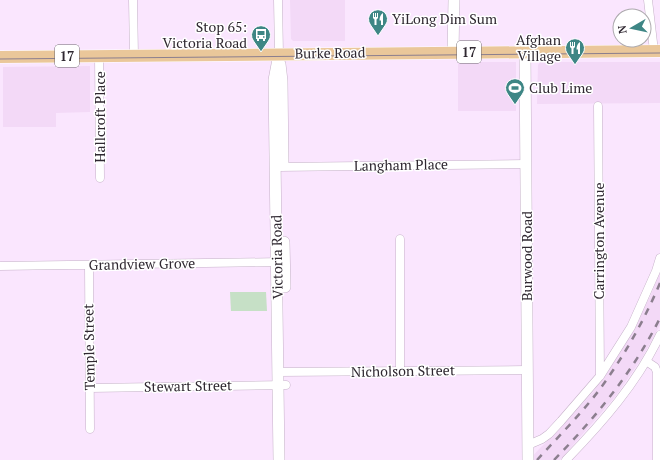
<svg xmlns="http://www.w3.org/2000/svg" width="660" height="460" font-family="'PT Serif',serif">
  <rect width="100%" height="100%" fill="#fae6fe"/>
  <!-- built -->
  <path fill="#f3d9f7" d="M290,0H345V41H293L291,39Z
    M458,62H516V111H458Z
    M540,62H660V103L537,104L538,65Z
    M90,66V112L56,113V127H3V67Z
    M660,272V325L642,358L615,397L560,460H529L540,448L558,431L593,392L618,355L650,297Z"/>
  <!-- green -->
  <path fill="#c6e0c6" d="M230,292H266L267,311H231Z"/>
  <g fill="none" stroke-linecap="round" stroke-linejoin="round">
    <!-- street casing -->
    <g stroke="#c5b1c8" stroke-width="9">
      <path id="street" d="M133,0L134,55
        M278,0L279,54
        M648,0L654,51
        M99,56L100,178
        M598,106L600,376
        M277,167L526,164
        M400,239V371
        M89,265L90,429
        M0,266L281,262
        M646,361L655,367L657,372V460
        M278,372L527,370
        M90,388L286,385
        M528,445L542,439L549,434L561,421L600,376L631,327L656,271L660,258
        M566,460C602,423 638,382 660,335"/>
    </g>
    <!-- secondary casing -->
    <g stroke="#c5b1c8" stroke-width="12">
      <path id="secondary" d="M525,51L528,460
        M453,52L454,0
        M279,54L274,80L279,460
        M280,64L282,81L283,165
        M284,242L285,287"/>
    </g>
    <!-- primary casing -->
    <g stroke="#fff" stroke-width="13">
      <path id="primary" d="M0,57L660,51"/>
    </g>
    <!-- street -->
    <use href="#street" stroke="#fff" stroke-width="8"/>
    <!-- secondary -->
    <use href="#secondary" stroke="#fff" stroke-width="11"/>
    <!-- primary -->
    <use href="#primary" stroke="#eac79a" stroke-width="12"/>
    <!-- tram -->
    <path stroke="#8b7e8e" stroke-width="1" d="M0,59L660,53"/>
    <!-- rail -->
    <path stroke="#8b7e8e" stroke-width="2.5" stroke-dasharray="7 7" stroke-linecap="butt" d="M537,460C558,437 581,414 600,389C624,356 644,321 660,283
      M554,460C596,417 633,372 660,318"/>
  </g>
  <!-- icons -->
  <defs>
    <g id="restaurant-pin" transform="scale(1)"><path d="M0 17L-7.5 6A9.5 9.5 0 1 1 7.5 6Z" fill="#3e8685" stroke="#fff"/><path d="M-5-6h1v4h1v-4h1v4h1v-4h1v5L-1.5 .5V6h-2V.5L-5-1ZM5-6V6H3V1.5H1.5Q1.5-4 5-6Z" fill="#fff"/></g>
    <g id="bus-pin" transform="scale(1)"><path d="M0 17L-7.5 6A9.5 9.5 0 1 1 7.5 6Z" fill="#3e8685" stroke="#fff"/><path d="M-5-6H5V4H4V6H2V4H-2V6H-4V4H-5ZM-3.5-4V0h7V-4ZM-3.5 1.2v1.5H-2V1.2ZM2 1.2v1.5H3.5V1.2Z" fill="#fff"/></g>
    <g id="stadium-pin" transform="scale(1)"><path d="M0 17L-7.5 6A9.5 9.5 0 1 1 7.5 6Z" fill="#3e8685" stroke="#fff"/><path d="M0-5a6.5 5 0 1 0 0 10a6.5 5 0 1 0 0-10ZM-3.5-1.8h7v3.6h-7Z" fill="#fff"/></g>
  </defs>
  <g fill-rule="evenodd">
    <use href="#restaurant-pin" x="378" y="19"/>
    <use href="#bus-pin" x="261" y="35"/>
    <use href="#restaurant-pin" x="575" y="48"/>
    <use href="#stadium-pin" x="515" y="88"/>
  </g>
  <g text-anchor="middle" stroke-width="3" stroke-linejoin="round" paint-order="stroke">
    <!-- shield labels -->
    <g fill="#fff" stroke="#6d686f" stroke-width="1">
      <rect x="457" y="41" width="24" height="22" rx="3"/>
      <rect x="55" y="45" width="24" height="22" rx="3"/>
    </g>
    <g font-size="13" font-weight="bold" fill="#2f2831">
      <text x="469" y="57">17</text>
      <text x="67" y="61">17</text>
    </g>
    <!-- poi labels -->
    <g font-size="14" fill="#2f2831" stroke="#fff" text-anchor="start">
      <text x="392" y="24">YiLong Dim Sum</text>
      <text x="247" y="32" text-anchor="end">Stop 65:<tspan x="247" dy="16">Victoria Road</tspan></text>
      <text x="561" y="45" text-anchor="end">Afghan<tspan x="561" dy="16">Village</tspan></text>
      <text x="529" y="93">Club Lime</text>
    </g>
    <!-- street labels -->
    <g font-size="14" fill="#2f2831" stroke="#fff">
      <text transform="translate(330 53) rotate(-1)" y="5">Burke Road</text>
      <text transform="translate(100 117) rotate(-90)" y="5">Hallcroft Place</text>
      <text transform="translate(401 165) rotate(-1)" y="5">Langham Place</text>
      <text transform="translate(599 241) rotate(-90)" y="5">Carrington Avenue</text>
      <text transform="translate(527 256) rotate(-90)" y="5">Burwood Road</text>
      <text transform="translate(277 257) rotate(-91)" y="5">Victoria Road</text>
      <text transform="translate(142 264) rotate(-1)" y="5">Grandview Grove</text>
      <text transform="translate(89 347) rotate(-91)" y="5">Temple Street</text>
      <text transform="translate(403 371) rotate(-1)" y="5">Nicholson Street</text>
      <text transform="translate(188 386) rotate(-1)" y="5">Stewart Street</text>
    </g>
  </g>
  <!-- north arrow -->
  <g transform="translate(632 28) rotate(261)"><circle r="19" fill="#ffffff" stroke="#aca9ad"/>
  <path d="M0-3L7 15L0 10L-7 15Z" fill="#3e8685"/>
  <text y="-6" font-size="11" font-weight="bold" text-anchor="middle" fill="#2f2831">N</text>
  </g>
</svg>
